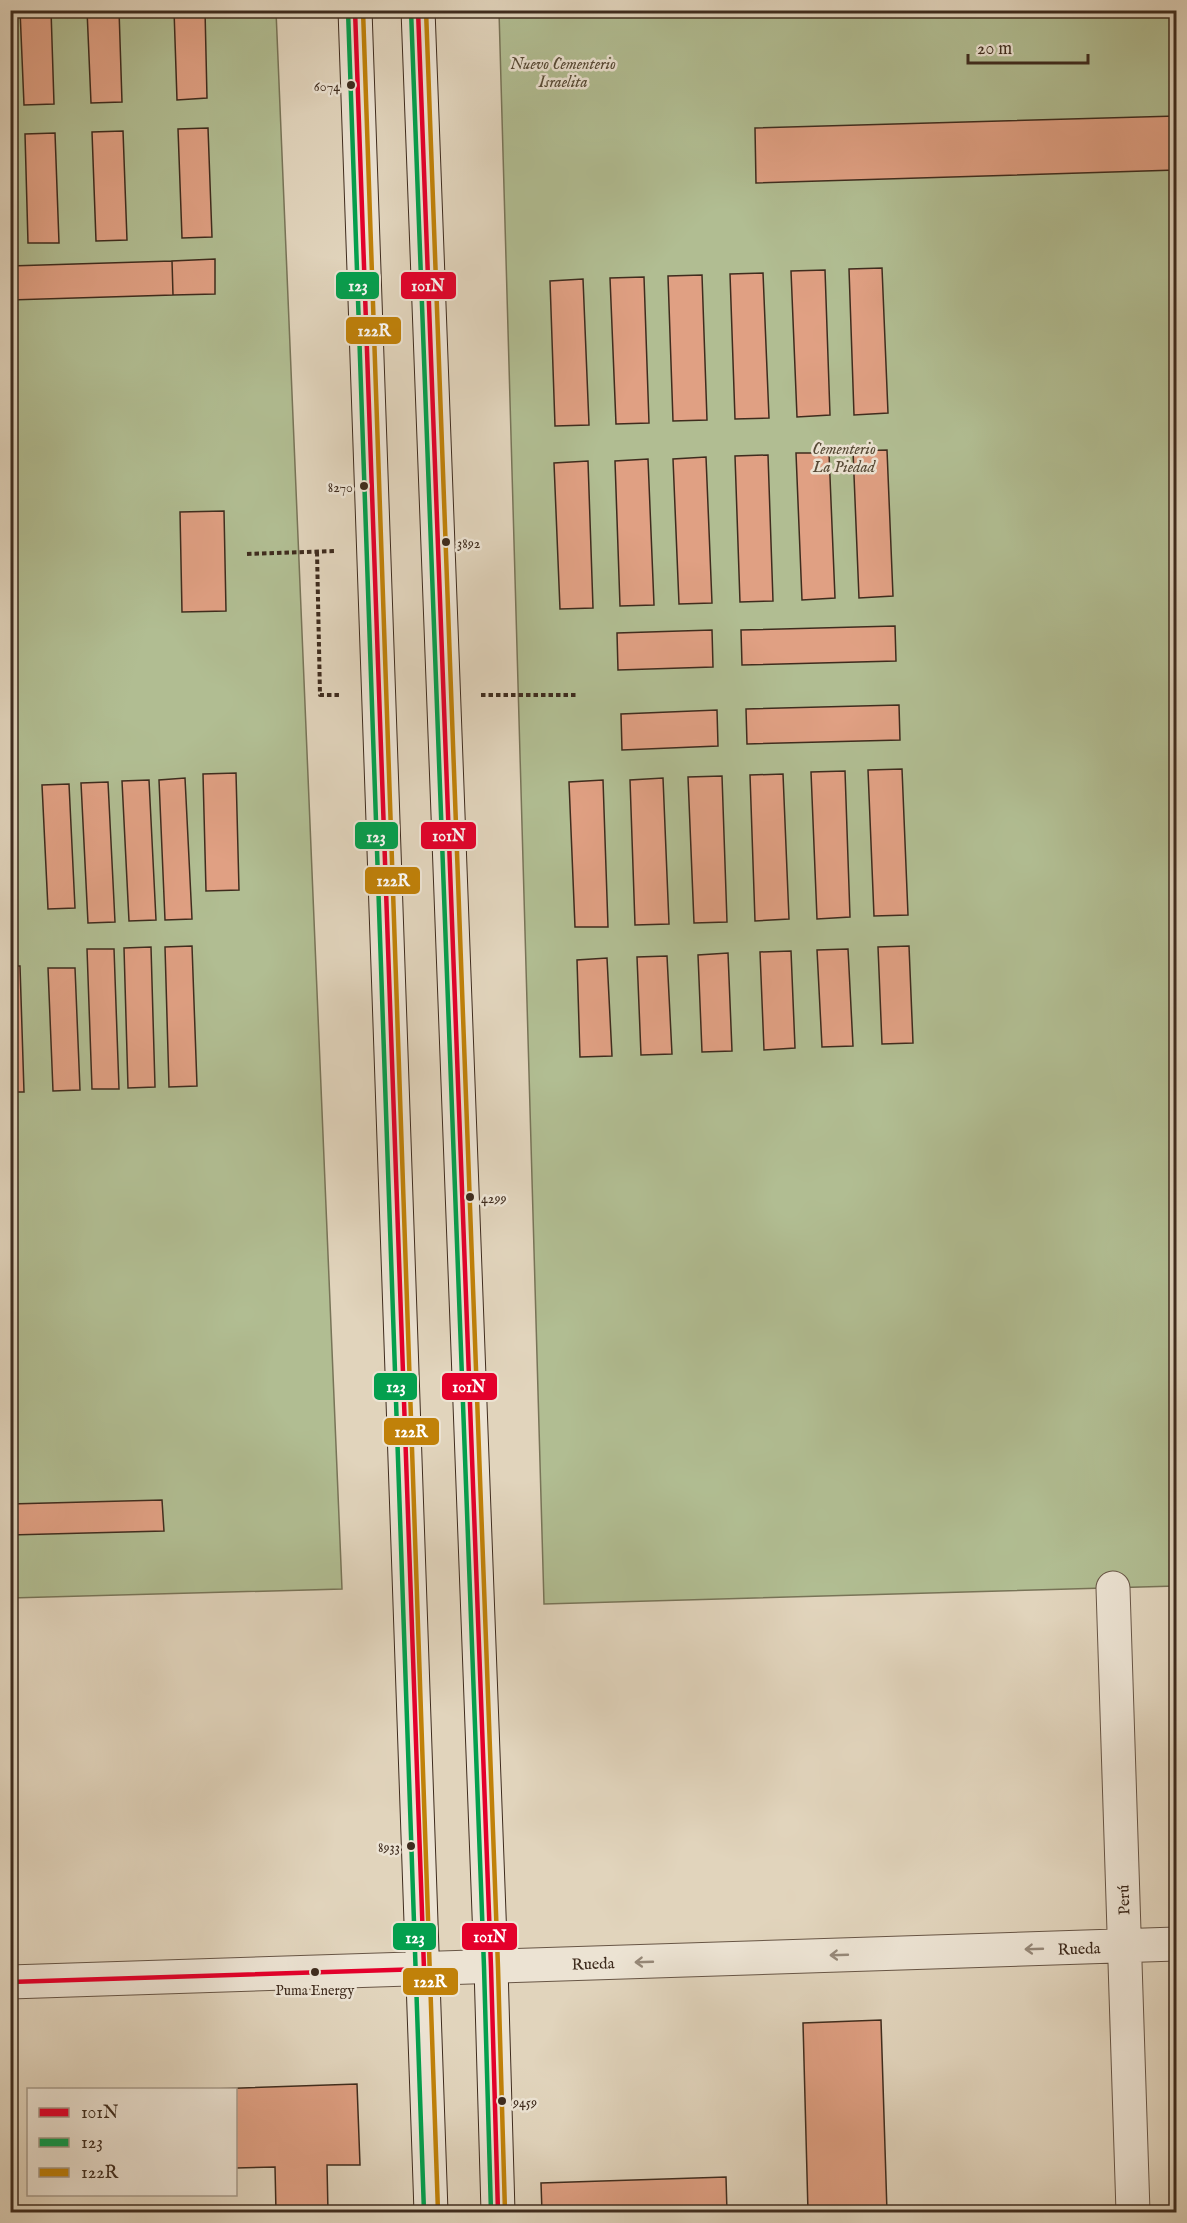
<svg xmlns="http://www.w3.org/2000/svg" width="1187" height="2223" font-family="'IM FELL English',serif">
  <rect width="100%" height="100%" fill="#e1d4bc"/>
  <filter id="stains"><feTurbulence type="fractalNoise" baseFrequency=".00333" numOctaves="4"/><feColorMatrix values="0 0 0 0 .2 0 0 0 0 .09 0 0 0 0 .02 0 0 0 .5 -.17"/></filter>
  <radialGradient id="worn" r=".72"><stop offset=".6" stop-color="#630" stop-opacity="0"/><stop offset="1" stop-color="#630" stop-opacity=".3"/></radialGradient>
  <!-- green -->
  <path fill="#b1bd92" stroke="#787458" stroke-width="1.5" d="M10,11H276L342,1589L11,1598Z
    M499,11H1176V1586L544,1604Z"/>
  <!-- building -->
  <path fill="#e0a083" stroke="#3f2c1e" stroke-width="1.5" d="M20,10H51L54,104L24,105Z
    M87,10H119L122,102L91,103Z
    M174,10H205L207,98L177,100Z
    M1176,116V170L756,183L755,128Z
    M208,128L212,237L182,238L178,129Z
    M123,131L127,240L96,241L92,132Z
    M55,133L59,243H28L25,134Z
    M215,259V294L173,295L172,261Z
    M172,261L173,295L10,300V266Z
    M882,268L888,413L854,415L849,269Z
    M825,270L830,415L797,417L791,271Z
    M763,273L769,418L735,419L730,274Z
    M702,275L707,420L673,421L668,276Z
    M644,277L649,423L616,424L610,278Z
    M583,279L589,425L555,426L550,281Z
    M887,450L893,596L859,598L853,451Z
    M796,453H829L835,598L802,600Z
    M768,455L773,601L740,602L735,456Z
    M706,457L712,603L679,604L673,459Z
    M648,459L654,605L620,606L615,461Z
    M588,461L593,608L560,609L554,463Z
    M224,511L226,611L182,612L180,512Z
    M895,626L896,661L742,665L741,630Z
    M712,630L713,667L618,670L617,633Z
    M899,705L900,740L747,744L746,709Z
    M717,710L718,746L622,750L621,714Z
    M902,769L908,915L874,916L868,770Z
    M845,771L850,917L817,919L811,772Z
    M236,773L239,890L206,891L203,774Z
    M783,774L789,919L755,921L750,775Z
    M722,776L727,922L694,923L688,777Z
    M185,778L192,919L165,920L159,780Z
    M663,778L669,924L635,925L630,780Z
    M149,780L156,920L129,921L122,781Z
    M603,780L608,927H575L569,782Z
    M108,782L115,922L88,923L81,783Z
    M69,784L75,908L48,909L42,785Z
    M10,786L17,912H10Z
    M192,946L197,1086L169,1087L165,947Z
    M909,946L913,1043L882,1044L878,947Z
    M151,947L155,1087L128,1088L124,948Z
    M87,949H114L119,1089H92Z
    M848,949L853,1046L822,1047L817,950Z
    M791,951L795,1048L764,1050L760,952Z
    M728,953L732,1051L702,1052L698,955Z
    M667,956L672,1054L641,1055L637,957Z
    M607,958L612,1056L580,1057L577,960Z
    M10,966H20L24,1092H10Z
    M48,968H75L80,1090L53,1091Z
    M162,1500L164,1531L10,1535V1504Z
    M881,2020L887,2212H808L803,2023Z
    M357,2084L360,2165H327L328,2212H276L275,2167L236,2168V2090H184Z
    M726,2177L727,2212H542L541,2183Z"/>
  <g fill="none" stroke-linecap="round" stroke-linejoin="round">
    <!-- minor casing -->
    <g stroke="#685646" stroke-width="35">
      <path id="minor" d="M1113,1588L1133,2212
        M10,1982L1176,1944"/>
    </g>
    <!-- secondary casing -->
    <g stroke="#3f2c1e" stroke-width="35">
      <path id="secondary" d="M355,10L431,2212
        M418,10L491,1967L498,2212"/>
    </g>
    <!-- path -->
    <path stroke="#3f2c1e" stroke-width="4" stroke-dasharray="4.5 3" stroke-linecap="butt" d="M317,552L320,695H341
      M247,554L336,551
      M481,695H576"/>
    <!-- minor -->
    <use href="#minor" stroke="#ece3d3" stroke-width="33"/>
    <!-- secondary -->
    <use href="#secondary" stroke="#ece3d3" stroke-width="33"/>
    <!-- bus-1 casing -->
    <g stroke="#ece3d3" stroke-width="9">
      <path id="bus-1" d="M418,10L491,1967L498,2212
        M10,1982L424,1969L355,10"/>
    </g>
    <!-- bus-2 casing -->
    <g stroke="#ece3d3" stroke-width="9">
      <path id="bus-2" d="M348,10L424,2212
        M411,10L484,1967L491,2212"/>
    </g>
    <!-- bus-3 casing -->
    <g stroke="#ece3d3" stroke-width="9">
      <path id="bus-3" d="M363,10L438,2212
        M426,10L498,1967L505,2212"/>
    </g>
    <!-- bus-1 -->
    <use href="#bus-1" stroke="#e4002b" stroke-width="4.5"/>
    <!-- bus-2 -->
    <use href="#bus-2" stroke="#03a04e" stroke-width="4.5"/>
    <!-- bus-3 -->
    <use href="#bus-3" stroke="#c08109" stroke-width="4.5"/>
  </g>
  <!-- one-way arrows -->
  <defs><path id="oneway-shaft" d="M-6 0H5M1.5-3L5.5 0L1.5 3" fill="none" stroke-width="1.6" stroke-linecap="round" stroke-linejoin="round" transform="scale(1.5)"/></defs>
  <g stroke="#968878">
    <use href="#oneway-shaft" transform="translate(1034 1949) rotate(178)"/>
    <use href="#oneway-shaft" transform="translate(839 1955) rotate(178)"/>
    <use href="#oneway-shaft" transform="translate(644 1962) rotate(178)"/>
  </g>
  <!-- markers -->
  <g fill="#3f2c1e" stroke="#ece3d3" stroke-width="2">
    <circle cx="351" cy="85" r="5"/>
    <circle cx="364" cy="486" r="5"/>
    <circle cx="446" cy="542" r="5"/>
    <circle cx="470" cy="1197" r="5"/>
    <circle cx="411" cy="1846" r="5"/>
    <circle cx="315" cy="1972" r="5"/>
    <circle cx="502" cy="2101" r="5"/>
  </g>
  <g text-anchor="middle" stroke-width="5" stroke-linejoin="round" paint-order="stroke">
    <!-- bus labels -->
    <g font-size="14" fill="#3f2c1e" stroke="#ece3d3" text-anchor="end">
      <text x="340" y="91">6074</text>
      <text x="353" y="492">8270</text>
      <text x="457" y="548" text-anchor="start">3892</text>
      <text x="481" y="1203" text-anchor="start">4299</text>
      <text x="400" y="1852">8933</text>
      <text x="315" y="1995" text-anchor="middle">Puma Energy</text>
      <text x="513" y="2107" text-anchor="start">9459</text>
    </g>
    <!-- park labels -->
    <g font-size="16" font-style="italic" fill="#564935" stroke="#ece3d3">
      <text x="563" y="69">Nuevo Cementerio<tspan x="563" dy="18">Israelita</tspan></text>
      <text x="844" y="454">Cementerio<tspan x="844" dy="18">La Piedad</tspan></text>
    </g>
    <!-- street labels -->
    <g font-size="16" fill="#3f2c1e" stroke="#ece3d3">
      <text transform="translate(1123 1900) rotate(-92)" y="6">Perú</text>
      <text transform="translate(1079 1948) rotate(-2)" y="6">Rueda</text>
      <text transform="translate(593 1963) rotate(-2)" y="6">Rueda</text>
    </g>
  </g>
  <g stroke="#ece3d3" stroke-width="2">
    <rect x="400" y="271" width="57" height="29" rx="6" fill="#e4002b"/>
    <rect x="335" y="271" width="45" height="29" rx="6" fill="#03a04e"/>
    <rect x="345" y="316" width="57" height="29" rx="6" fill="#c08109"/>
    <rect x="420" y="821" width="57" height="29" rx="6" fill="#e4002b"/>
    <rect x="354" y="821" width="45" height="29" rx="6" fill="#03a04e"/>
    <rect x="364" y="866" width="57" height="29" rx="6" fill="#c08109"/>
    <rect x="441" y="1372" width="57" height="29" rx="6" fill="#e4002b"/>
    <rect x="373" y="1372" width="45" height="29" rx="6" fill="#03a04e"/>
    <rect x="383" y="1417" width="57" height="29" rx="6" fill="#c08109"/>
    <rect x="461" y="1922" width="57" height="29" rx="6" fill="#e4002b"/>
    <rect x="392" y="1922" width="45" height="29" rx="6" fill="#03a04e"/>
    <rect x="402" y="1967" width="57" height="29" rx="6" fill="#c08109"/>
  </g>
  <g font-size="16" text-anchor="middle" font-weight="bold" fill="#fff">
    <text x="428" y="291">101N</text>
    <text x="358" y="291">123</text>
    <text x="374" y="336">122R</text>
    <text x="449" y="841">101N</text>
    <text x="376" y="842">123</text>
    <text x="393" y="886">122R</text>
    <text x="469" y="1392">101N</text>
    <text x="396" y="1392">123</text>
    <text x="411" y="1437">122R</text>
    <text x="490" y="1942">101N</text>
    <text x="415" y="1943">123</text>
    <text x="430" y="1987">122R</text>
  </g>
  <!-- margin -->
  <rect width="1187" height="2223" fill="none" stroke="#e1d4bc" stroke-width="36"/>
  <rect x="12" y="12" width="1163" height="2199" fill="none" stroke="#3f2c1e" stroke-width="3"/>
  <rect x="18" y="18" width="1151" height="2187" fill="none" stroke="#3f2c1e" stroke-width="1.5"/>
  <!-- legend -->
  <rect x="27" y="2088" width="210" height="108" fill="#ece3d3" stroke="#a79a8b" stroke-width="1.5"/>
  <rect x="39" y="2108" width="30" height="9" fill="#e4002b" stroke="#a79a8b" stroke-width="1.5"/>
  <text x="81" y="2118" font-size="18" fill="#3f2c1e">101N</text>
  <rect x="39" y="2138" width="30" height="9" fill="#03a04e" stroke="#a79a8b" stroke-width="1.5"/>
  <text x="81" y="2148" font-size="18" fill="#3f2c1e">123</text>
  <rect x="39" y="2168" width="30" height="9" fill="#c08109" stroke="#a79a8b" stroke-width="1.5"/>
  <text x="81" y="2178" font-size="18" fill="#3f2c1e">122R</text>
  <!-- scale -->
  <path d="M968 54v9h120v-9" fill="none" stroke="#3f2c1e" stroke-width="3"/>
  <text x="977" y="54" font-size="18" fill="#3f2c1e" stroke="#ece3d3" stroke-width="4.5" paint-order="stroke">20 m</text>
  <rect width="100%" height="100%" filter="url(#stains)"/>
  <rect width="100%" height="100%" fill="url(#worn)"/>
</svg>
